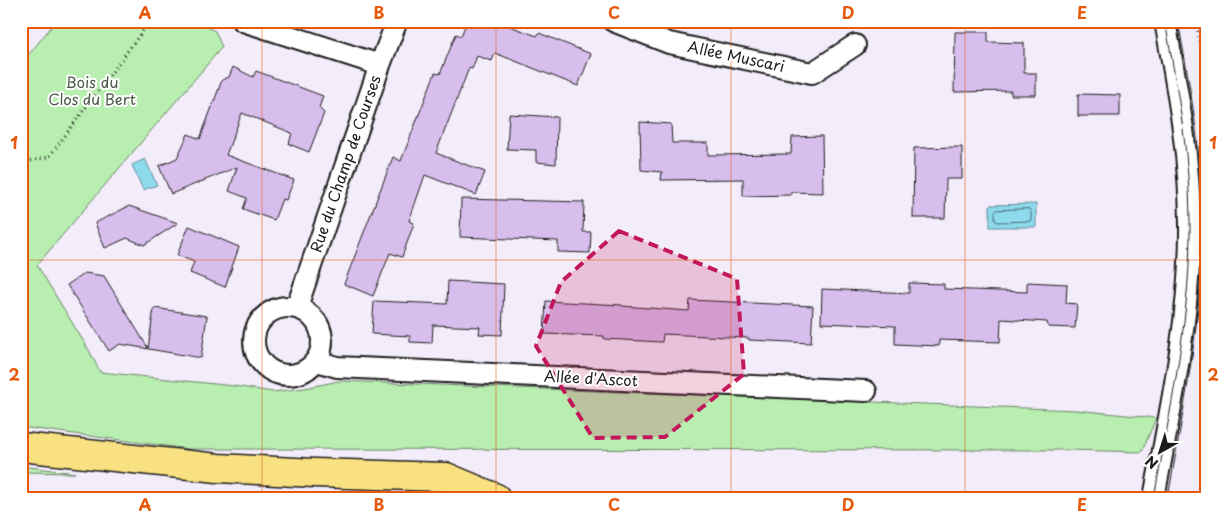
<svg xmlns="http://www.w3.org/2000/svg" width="1227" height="519" font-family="'Playpen Sans',sans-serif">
  <rect width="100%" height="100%" fill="#f3ecfa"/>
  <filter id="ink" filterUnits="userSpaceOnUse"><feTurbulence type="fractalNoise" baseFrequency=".02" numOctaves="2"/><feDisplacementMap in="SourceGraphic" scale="10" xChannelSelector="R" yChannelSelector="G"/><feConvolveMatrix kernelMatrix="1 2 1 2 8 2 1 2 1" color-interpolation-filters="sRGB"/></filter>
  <g filter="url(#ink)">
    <!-- green -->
    <path fill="#b8eeb0" stroke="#6a8566" d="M56,21H195L215,31L222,47L37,265L90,352L100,372L234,386L273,392L305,388L339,381L1076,410L1156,418L1142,452L1066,450L189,449L21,427V64Z
      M21,466L75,473L21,472Z"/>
    <!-- water -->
    <path fill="#8ddaed" stroke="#608e99" d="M145,159L157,185L143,190L132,165Z
      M1036,204V227H990V205Z"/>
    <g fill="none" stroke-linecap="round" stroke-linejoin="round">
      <!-- shore -->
      <path stroke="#496870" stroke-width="1" d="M1029,209L1031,212V220L1030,221L998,222L995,220V212L997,210Z"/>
    </g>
    <!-- building -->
    <path fill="#d8beed" stroke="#1c1c1c" d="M467,21H496L537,36L539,33L591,54L578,86L495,53L492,61L477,56L472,69L469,68L436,153L485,172L476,195L425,175L409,221L414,223L402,257L390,253L373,296L344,284L393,157L401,161L435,73L440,74L456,34L461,36Z
      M955,32H988V42L1024,43V73H1036V95H1011V91L954,92Z
      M233,67L253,77L256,71L323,96L319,108L324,113L309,152L289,144L292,133L242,113L226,155L294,180L286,200L282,199L274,220L243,209L247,198L229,191L237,167L171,194L159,166L177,158L188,134L200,139L222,80L229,77Z
      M1078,94L1120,95V116H1078Z
      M509,114L557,117L556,164L536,162V150L507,149Z
      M640,122L671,124L672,143H708V155L791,154L792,137L822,136L823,193L791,192V195L743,196V179L661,180L662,172L641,170Z
      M962,147V179H946L945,218H913L914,148Z
      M461,199L584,202L583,232H591L590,253L558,252V241L460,237Z
      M129,206L178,223L144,245L127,238L105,248L95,223Z
      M189,226L239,247L225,287L190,273L194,262L177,255Z
      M85,273L104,276L148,348L154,308L207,316L201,358L120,344L109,351L67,285Z
      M448,281L504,284L502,335L479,334L480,327L433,325L432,343L410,342V336L372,334L374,301L447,304Z
      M1027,282L1067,284L1066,303L1077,304L1075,328L1048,327L1047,322L1001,319L1000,342L939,340V346L895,344V326L821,323L822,289L909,293V283L944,284V289L1027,292Z
      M690,300L813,306L811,343L749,340V338L663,334L662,342L604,339V336L544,334L546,301L622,305V306L689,311Z"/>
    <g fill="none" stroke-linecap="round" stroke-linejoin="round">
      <!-- minor casing -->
      <g stroke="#1c1c1c" stroke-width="24">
        <path id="minor" d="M243,21L380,65
          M613,21L669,43L812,73L855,45
          M254 341a34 34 0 1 1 68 0a34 34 0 1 1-68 0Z
          M299,308L300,298L380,65L397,21
          M317,361L337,367L866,391
          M1154,498C1170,411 1189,324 1190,235C1191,162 1178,93 1165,21"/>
      </g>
      <!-- motorway casing -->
      <g stroke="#1c1c1c" stroke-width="31">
        <path id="motorway" d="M21,447L218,468L315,473L446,477L496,498"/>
      </g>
      <!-- path -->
      <path stroke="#1c1c1c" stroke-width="3" stroke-dasharray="1 4" stroke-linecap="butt" d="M1196,21L1206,72
        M21,163L49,157L150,21
        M1202,498L1206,477"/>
      <!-- minor -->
      <use href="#minor" stroke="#fff" stroke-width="20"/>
      <!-- motorway -->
      <use href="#motorway" stroke="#f9e181" stroke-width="28"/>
      <!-- tram -->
      <path stroke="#1c1c1c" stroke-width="1" d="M1154,498C1170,411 1189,324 1190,235C1191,162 1178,93 1165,21
        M1168,498C1183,411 1201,324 1203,235C1204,163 1191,92 1178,21"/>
    </g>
  </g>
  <!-- marked area -->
  <path fill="#c2185b" fill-opacity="0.2" stroke="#c2185b" stroke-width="4" stroke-dasharray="10 6" stroke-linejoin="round" d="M619,231L737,279L744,374L665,437L593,438L536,346L561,282Z"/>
  <!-- grid -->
  <path fill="none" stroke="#e8590c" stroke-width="1" stroke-opacity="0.55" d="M262,21V498M496,21V498M731,21V498M965,21V498M21,260H1206"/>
  <g text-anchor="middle" stroke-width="4" stroke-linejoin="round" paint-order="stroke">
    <!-- street labels -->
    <g font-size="15" fill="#1c1c1c" stroke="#fff">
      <text transform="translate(736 57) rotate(12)" y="5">Allée Muscari</text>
      <text transform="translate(346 164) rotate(-71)" y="5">Rue du Champ de Courses</text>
      <text transform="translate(591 379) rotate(3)" y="5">Allée d'Ascot</text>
    </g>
    <!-- park labels -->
    <g font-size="15" fill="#4b5b48" stroke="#fff">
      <text x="92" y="88">Bois du<tspan x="92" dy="17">Clos du Bert</tspan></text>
    </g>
  </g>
  <!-- margin -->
  <rect width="1227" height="519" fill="none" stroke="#fff" stroke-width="55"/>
  <!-- north arrow -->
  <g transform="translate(1160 452) rotate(219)" stroke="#ffffff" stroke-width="4" paint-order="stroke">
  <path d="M0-4L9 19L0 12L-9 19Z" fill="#1c1c1c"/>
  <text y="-8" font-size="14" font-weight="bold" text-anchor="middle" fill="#1c1c1c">N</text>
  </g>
  <rect x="28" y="28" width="1172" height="464" fill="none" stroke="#e8590c" stroke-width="2"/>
  <g font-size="16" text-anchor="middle" font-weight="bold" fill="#e8590c">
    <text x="145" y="19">A</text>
    <text x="379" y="19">B</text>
    <text x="614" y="19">C</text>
    <text x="848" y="19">D</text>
    <text x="1082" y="19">E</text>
    <text x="14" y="149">1</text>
    <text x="1213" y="149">1</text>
    <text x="14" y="381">2</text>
    <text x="1213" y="381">2</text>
    <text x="145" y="511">A</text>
    <text x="379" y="511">B</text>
    <text x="614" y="511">C</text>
    <text x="848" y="511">D</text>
    <text x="1082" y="511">E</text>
  </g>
</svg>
